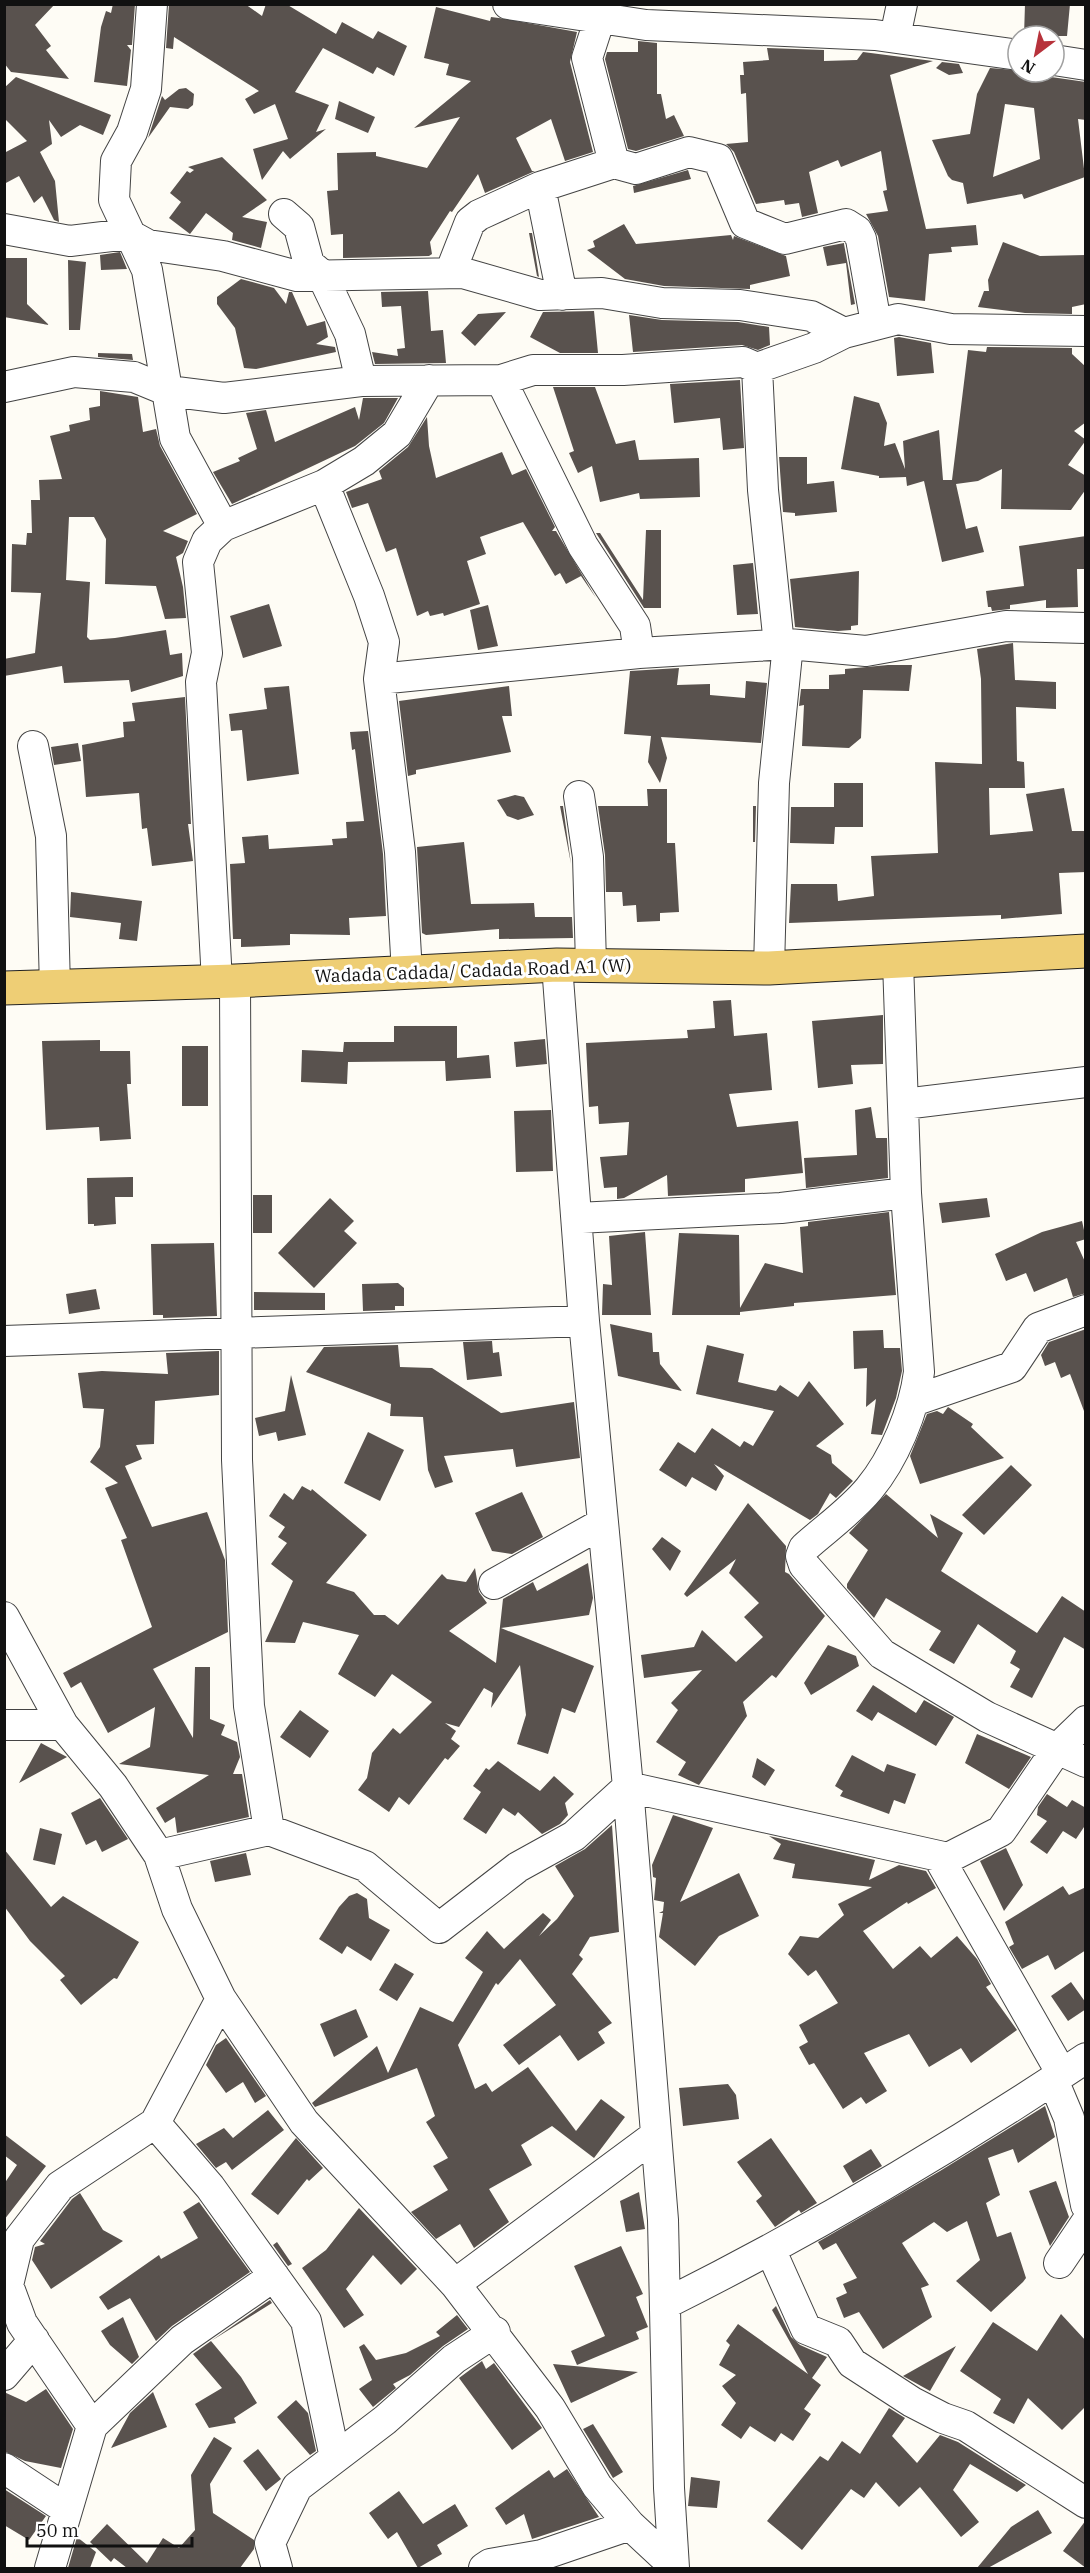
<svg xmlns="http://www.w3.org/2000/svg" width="1090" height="2573" font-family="'IBM Plex Serif',serif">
  <rect width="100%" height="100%" fill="#fefcf5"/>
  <!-- building -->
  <path fill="#59524e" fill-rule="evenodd" d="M4,4H55L35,25L51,46L46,50L69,79L11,72L4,63Z
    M113,4H135L132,45H127L131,50L127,86L94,82L101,27L106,11L111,13Z
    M169,4H245L262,16L266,4H286L336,34L342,22L373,39L378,31L407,46L394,76L377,67L373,74L323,48L295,92L329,105L316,132L326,129L290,159L283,151L262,180L253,149L288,139L275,104L254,114L245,99L259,91L174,37L173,49L166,48Z
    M1025,4H1070L1067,36H1024Z
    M436,7L490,21L491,17L499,18L577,32L570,62L593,152L565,161L551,119L516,138L532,171H535L485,193L478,174L452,212L450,211L430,242L432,254L429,256L343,258V234L331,235L327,191L338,190L337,153L376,152V156L427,168L460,117L414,128L471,81L446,75L449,64L424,58Z
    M638,41L657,43V94H661L666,119L674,115L684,136L636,151L628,149L605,59L607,52H638Z
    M767,48L824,50V61L857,60L863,52L933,61L890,75L926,229L976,225L978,245L951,247L952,252L929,254L925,301L889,297L878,236L866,214L888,211L883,191L887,190L881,151L841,167L838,160L809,172L818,213L802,217L799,203L785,205L784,200L756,204L734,152L726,144L748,142L746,93L741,94L740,75H744L743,62L769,60Z
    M942,62L959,64L963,73L949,75L936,68Z
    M990,68L1042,72L1051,77L1086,82V120L1078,119L1085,177L1024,199L1022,194L967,204L963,183L952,180L948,176L932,140L970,134L977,94ZM1005,104L1034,108L1040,159L993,177Z
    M16,77L111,115L103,135L80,125L61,137L49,120L52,144L40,152L55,181L59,222L54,220L42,196L34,203L19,176L4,184V153L27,141L4,118V88Z
    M186,88L194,94L193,105L188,109L170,107L148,138L162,96L165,100L179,89Z
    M339,101L375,117L368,133L335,119Z
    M222,157L267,200L242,217L267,222L261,248L232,240L233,233L206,213L190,234L169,218L181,202L170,193L187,171L190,173L194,170L188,167Z
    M688,170L691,179L634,193L633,186Z
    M624,224L636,244L731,235L733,240L734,236L786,256L790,276L750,285V289L664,286L625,279L587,250L595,247L593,241Z
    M529,233H532L539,277L537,276Z
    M1003,242L1040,256L1086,255V304L1072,307V314L1025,313L978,307L984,291H989L988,280Z
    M844,243V244L855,304L851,305L846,263L827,266L823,247Z
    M120,252L127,269L101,270L100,255Z
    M4,258H27V304L49,325L4,317Z
    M68,260L86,262L80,330H69Z
    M241,279L274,288L286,304L289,292H292L307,326L325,321L328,337L316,344L335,347L336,352L256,369L244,368L235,328L217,304V297Z
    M428,291L431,331L443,330L446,363L375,364L372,352L398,356L397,349L405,348L401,306L382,307L381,292Z
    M594,311L598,353H560L530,337L543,312Z
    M506,312L475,346L461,333L478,314Z
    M629,315L662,320L738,322L769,327L770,345L758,350L742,345L633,352Z
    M899,337L931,343L934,373L897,376L894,338Z
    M987,347L1072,348V354L1086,367V422L1074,431L1086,440L1068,465L1086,476V489L1071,510L1001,509L1002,469L978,481L956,484L966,529L977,526L984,552L942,562L924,481L907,486L906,477L879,478V476L841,469L854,396L879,403L887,423L884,446L895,443L905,469L903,441L939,430L943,480H952L968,350L986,352Z
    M98,353L132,354L133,360L98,357Z
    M740,380L744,448L723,450L720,418L674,423L670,384Z
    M553,387H595L616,444L635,440L639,460L699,458L700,497L640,499L639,493L600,502L592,466L578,473L569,453L574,451Z
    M100,391L138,397L143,432L156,429L160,446L197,514L163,531L188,541L183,553L176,557L183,587L186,618L165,619L156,586L105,584L106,539L94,517H69L66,580L90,582L87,637L90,640L115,638L166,630L170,655L182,653L183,676L131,692L129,680L64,683L62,666L4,676V659L35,653L41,593L11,592L12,544L26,545L27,533H32L31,500H40L39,480L62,479L50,436L70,431L69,425L90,420L89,408L100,406Z
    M363,398H398L384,423L355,446L232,504L213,472L240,461L238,458L257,449L246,413L266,410L275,442L355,407L359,420Z
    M427,417L429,446L436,478L502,452L512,475L526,469L555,527L552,531H556L596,598L581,576L566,584L560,573L555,576L523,522L480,537L486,554L467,561L480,604L444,616L443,613L430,616L428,611L417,616L396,548L386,552L368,503L352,508L346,492L382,479L379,471L408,447Z
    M779,457H807V484L834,481L837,512L795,516V513L783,512Z
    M646,530H661V608H644L596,533H600L643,600Z
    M1086,536V569H1077L1078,607L1046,608V600L1010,605V609L992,611L991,607H988L986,591L1024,586L1019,546Z
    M753,563L758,614L737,615L733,565Z
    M859,571L858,625L851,626V630L838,631L795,627L790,579Z
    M269,604L282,646L243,658L230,616Z
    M488,605L498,646L478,650L470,610Z
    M1013,643L1015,680L1056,682V709L1016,707L1017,761L1024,762L1025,788H989L990,835L1033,831L1026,794L1064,788L1072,831H1086V872L1059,873L1062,914L1001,919V915L789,923L791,884H837L838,901L874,896L871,856L938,853L935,762L982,764L981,679L977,649Z
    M888,665H912L909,691L863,690L861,738L849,748L802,746L804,705L799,706L801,689H829V675L845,674V669Z
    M679,668L677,685L710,684V695L745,698L746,681L767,683L761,743L661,737L667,758L660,783L648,762L651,736L624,734L630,671Z
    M289,686L299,774L247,781L242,730L231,731L229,714L267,709L264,688Z
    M509,686L512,716H502L511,752L416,770V774L408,776L399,701Z
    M185,697L191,824H188L193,861L152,866L147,828L142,829L139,793L86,797L82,745L124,737L123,722L135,721L132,703Z
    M368,731L383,854L386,916L349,918L350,935L290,934V945L241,947V939H233L230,864L245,863L242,837L268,835L269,849L333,845L332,839L347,838L346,822L364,821L355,749L352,750L350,732Z
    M78,743L81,761L54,765L51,747Z
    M834,783H863V827H835L834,844L790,843L791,807H834Z
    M647,789H667V843H675L679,912L660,913V921L637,922L636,905L623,906L622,892H606L605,855L598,806H648Z
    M515,795L524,797L534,815L518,820L507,816L497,800Z
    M560,806H563L571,864Z
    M753,806H756L755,842H753Z
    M464,842L471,904L534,903L535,917H572L573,938L499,939V929L426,935L422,933L417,847Z
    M71,892L142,901L137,941L119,939L121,923L70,917Z
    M731,1000L734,1036L767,1033L772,1090L729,1094L737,1127L798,1121L803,1173L745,1179V1192L668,1196L667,1175L624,1198L617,1199V1187L604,1188L600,1157L627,1155L629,1122L599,1124L598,1106L589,1107L586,1043L688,1038L687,1030L715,1028L713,1001Z
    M883,1015V1064L851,1065L853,1084L818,1088L812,1021Z
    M394,1026H457V1058L489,1055L491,1078L446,1081L445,1061L348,1062L347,1084L301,1082L302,1050L343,1052L344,1042H394Z
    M545,1039L547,1064L516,1067L514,1042Z
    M100,1040V1051H130L131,1084H127L131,1139L100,1141L99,1127L46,1130L42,1041Z
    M182,1046H208V1106H182Z
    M871,1107L876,1138H887L888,1178L806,1188L804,1158L857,1155L855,1110Z
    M551,1110L553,1171L516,1172L514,1111Z
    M133,1177V1197H115L116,1224L94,1226V1224H88L87,1178Z
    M253,1195H272V1233H253Z
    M330,1198L354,1221L344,1231L357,1243L314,1288L278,1253Z
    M987,1198L990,1217L942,1223L939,1203Z
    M889,1212L896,1295L794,1303V1306L740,1312V1315H672L679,1233L739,1235L740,1308L765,1263L803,1273L800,1227L808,1226V1222Z
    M1082,1221L1086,1239L1076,1242L1086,1264V1293L1073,1297L1067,1278L1034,1292L1026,1273L1006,1281L995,1254L1042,1232Z
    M645,1232L651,1315H602L603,1284L612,1285L609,1236Z
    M214,1243L217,1316L163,1318V1315H153L151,1244Z
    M398,1283L404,1288V1306H395V1310L363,1311L362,1284Z
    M96,1289L100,1309L69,1314L66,1294Z
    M254,1292L325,1293V1310H254Z
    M610,1324L652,1333L653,1352H659L660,1364L682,1391L618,1376Z
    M1086,1329V1410L1084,1411L1070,1374L1061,1378L1055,1362L1045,1366L1041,1355L1049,1342Z
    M883,1330L884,1348H900L902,1371L896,1398L882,1435L871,1434L876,1399L866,1407L867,1368L854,1369L853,1331Z
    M492,1341L493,1353L499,1352L502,1376L467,1380L463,1342Z
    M398,1345L400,1367L432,1368L501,1413L574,1402L580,1458L516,1467L513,1449L444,1456L453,1482L435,1488L428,1470L423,1417L390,1416L391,1404L306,1372L324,1347Z
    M707,1345L744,1354L738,1382L776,1391L780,1385L798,1397L809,1381L844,1424L816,1446L831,1455L832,1463L853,1481L836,1498L830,1493L818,1514L810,1520L714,1464L724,1476L716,1491L692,1477L686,1487L659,1470L678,1442L695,1453L712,1428L740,1447L744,1441L753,1446L774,1411L696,1394Z
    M219,1351V1395L155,1401L154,1444L136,1445L142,1459L125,1466L152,1527L207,1512L225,1560L228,1632L153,1669L193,1738L195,1667H210V1719L225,1725L221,1735L237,1742L240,1757L233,1774H242L249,1817L177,1833L175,1817L165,1823L156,1808L209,1775L119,1764L150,1747L155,1707L108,1733L81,1682L71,1688L63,1673L152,1627L121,1540L127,1538L105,1488L118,1483L90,1462L100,1447L104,1409L83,1408L78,1373L102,1371L168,1374L166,1353Z
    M291,1375L306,1435L278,1441L276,1432L259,1436L255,1418L285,1411Z
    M948,1407L973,1424L971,1427L1004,1458L920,1484L910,1456L927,1414L937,1411L943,1414Z
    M368,1432L404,1450L380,1501L344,1483Z
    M1011,1465L1032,1485L984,1535L962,1515Z
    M302,1486L311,1491L312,1489L367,1535L326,1583L354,1592L374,1615H385L398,1625L442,1574L447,1579L466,1582L475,1568L479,1592L487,1603L449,1631L496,1663L503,1599L533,1582L537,1591L588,1563L593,1598L589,1615L501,1628L594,1666L575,1713L562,1708L548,1754L517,1744L526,1715L520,1665L491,1708L493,1693L484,1688L459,1727L445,1723L456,1731L451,1739L460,1746L448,1760L445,1758L409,1805L399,1797L389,1812L358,1790L367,1778L372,1753L393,1728L400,1734L432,1702L392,1674L375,1697L338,1674L359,1635L303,1622L295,1643L265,1642L293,1581L271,1564L287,1543L278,1537L285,1527L269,1516L284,1493L293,1500Z
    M522,1492L543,1537L512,1554L492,1551L475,1513Z
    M886,1494L938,1538L930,1514L963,1533L941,1571L1037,1633L1062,1596L1086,1612V1650L1064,1637L1032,1698L1010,1687L1020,1669L1010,1663L1016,1651L978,1624L954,1664L929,1650L941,1631L886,1598L874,1618L847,1588V1584L868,1550L849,1533Z
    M748,1503L786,1546L785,1572L789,1574L825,1616L776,1678L772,1675L743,1702L747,1716L699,1785L678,1775L686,1762L656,1742L678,1710L671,1703L702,1670L644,1678L641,1655L694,1647L702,1630L736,1662L763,1637L744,1617L759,1603L729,1573L736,1559L687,1597L684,1594Z
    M662,1537L681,1551L670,1571L652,1549Z
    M828,1645L856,1656L859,1666L811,1695L804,1683Z
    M873,1685L916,1713L924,1700L954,1717L936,1746L878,1712L872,1721L856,1711Z
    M300,1710L329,1731L310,1758L280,1737Z
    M977,1734L1031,1757L1009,1789L965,1763Z
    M41,1743L67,1757L19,1783Z
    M852,1755L884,1772L887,1764L916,1774L905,1804L894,1800L889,1814L840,1796L843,1791L835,1786Z
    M757,1758L775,1770L765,1786L752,1777Z
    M498,1761L540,1791L554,1776L574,1794L565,1803L568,1815L560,1824L542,1834L518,1812L515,1816L503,1808L486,1834L463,1819L481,1792L473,1786L486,1768L489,1770Z
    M1047,1794L1067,1807L1072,1800L1086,1808V1824L1076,1839L1063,1831L1047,1854L1030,1842L1047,1821L1037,1815L1038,1807Z
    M100,1798L128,1839L102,1852L96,1840L86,1845L71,1813Z
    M673,1815L713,1828L680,1902L739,1873L759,1916L719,1936L695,1966L659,1937L663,1913H659L663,1911L664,1902L654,1900L656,1878L653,1877L652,1865Z
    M612,1825L619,1932L590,1937L579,1955L583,1959L572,1974L612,2023L598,2032L605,2043L578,2061L560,2035L519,2065L503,2045L556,2005L520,1959L498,1985L496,1983L458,2045L475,2089L486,2083L492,2092L528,2067L576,2131L601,2099L625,2117L594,2158L552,2126L521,2145L532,2165L489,2189L509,2222L474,2248L460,2224L436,2239L411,2212L448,2190L433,2166L448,2158L426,2122L435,2116L417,2068L315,2107L312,2103L377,2046L388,2073L420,2007L453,2022L483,1972L465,1958L487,1931L504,1949L543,1913L551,1920L539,1936L557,1919L574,1896L555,1866L585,1849Z
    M40,1828L62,1834L55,1865L33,1860Z
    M769,1836L875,1860L869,1880L899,1865L926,1871L936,1888L908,1904L907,1902L863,1931L893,1969L920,1946L931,1958L957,1936L977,1959L991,1984L986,1987L1017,2030L971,2063L961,2048L929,2067L909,2034L864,2053L887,2091L866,2104L861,2097L843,2109L814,2063L809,2065L799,2047L808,2042L799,2025L838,2003L816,1970L808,1976L788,1954L800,1936L818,1938L844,1915L838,1904L872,1887L792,1878L795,1864L773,1859L781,1844Z
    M1006,1848L1023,1885L1004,1911L980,1861Z
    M4,1849L51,1907L63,1896L139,1942L117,1979L114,1978L81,2005L60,1980L65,1976L30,1941L4,1906Z
    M246,1853L251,1875L215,1882L210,1861Z
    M1063,1886L1069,1895L1086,1887V1950L1055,1970L1048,1955L1022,1969L1009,1947L1014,1944L1005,1922Z
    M357,1893L367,1899L369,1918L390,1930L371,1961L347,1946L342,1954L319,1939L339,1907L349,1896Z
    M395,1963L414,1974L397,2001L379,1990Z
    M1071,1982L1086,2003V2009L1068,2021L1051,1996Z
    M356,2009L368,2037L334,2057L320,2024Z
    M226,2038L266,2096L255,2103L243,2082L226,2093L206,2065L216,2045Z
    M728,2084L736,2095L739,2119L683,2126L679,2088Z
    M1045,2106L1055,2137L1018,2163L1013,2149L988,2158L1000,2195L986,2203L997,2237L1011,2232L1026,2278L1023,2282L991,2312L956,2281L980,2260L967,2221L947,2232L934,2222L902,2243L929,2285L921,2288L932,2317L883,2349L859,2312L844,2318L836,2298L847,2293L843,2284L857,2278L836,2243L823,2250L818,2242L940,2171Z
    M268,2110L284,2130L232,2170L226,2162L216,2168L196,2144L224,2128L233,2138Z
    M4,2134L46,2166L4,2220V2184L17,2165L4,2155Z
    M296,2138L323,2168L309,2181L307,2179L278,2215L251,2194Z
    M771,2138L817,2203L801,2213L799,2210L775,2227L756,2201L762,2196L737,2162Z
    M871,2149L882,2166L853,2183L843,2166Z
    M1056,2181L1069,2217L1050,2246L1029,2191Z
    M639,2192L645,2229L626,2232L620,2201Z
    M80,2193L103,2230L123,2241L51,2289L32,2260L35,2247L45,2244L40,2241L72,2199Z
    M199,2202L250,2272L172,2326L156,2341L130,2298L108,2310L99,2297L159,2255L161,2259L198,2238L183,2212Z
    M359,2208L417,2269L401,2285L373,2255L346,2289L364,2315L344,2328L302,2268L326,2250Z
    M277,2242L292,2264L288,2266L273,2245Z
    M621,2246L643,2294L636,2297L648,2327L636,2332L639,2339L577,2365L571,2351L605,2336L574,2266Z
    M270,2300L272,2303L211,2341Z
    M776,2306L791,2337L800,2345L827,2357L812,2378L821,2385L804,2409L811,2414L793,2441L781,2433L775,2442L750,2426L741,2439L721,2425L736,2403L722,2386L736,2375L719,2365L730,2345L726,2341L738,2324L808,2374L772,2310Z
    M1061,2314L1086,2341V2406L1062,2430L1028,2398L1014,2424L993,2413L1001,2399L960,2371L993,2322L1037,2351Z
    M457,2315L468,2329L443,2346L410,2375L393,2384L396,2388L373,2407L359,2389L372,2380L359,2347L364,2344L376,2360L406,2353L440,2336L436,2332Z
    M123,2317L139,2357L132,2364L110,2345L101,2331Z
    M211,2341L241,2377L257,2403L234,2418L236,2423L209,2428L195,2404L222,2388L193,2354Z
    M956,2346L930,2391L903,2376Z
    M482,2361L486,2369L494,2363L542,2428L512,2450L459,2378Z
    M553,2364L638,2372L571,2403Z
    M46,2389L73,2429L61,2468L25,2461L4,2451V2392L26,2402Z
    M153,2392L167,2427L111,2448L130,2413Z
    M296,2400L308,2413L316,2451L310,2455L277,2417Z
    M889,2408L905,2418L892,2436L917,2463L940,2435L958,2442L1026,2485L1017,2492L970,2464L953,2490L979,2522L961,2537L920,2487L899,2507L876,2482L864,2498L851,2489L802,2550L767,2521L820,2456L828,2461L842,2441L860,2454Z
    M593,2424L623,2472L613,2478L583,2429Z
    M214,2437L232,2448L210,2484L213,2513L254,2540V2549L240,2568H127L114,2558L111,2562L90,2542L107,2524L147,2563L163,2538L179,2548L195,2530L191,2475Z
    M258,2449L281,2479L266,2491L243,2461Z
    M567,2469L599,2517L532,2539L524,2514L506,2525L495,2508L549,2470L554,2478Z
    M691,2477L720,2481L717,2508L688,2506Z
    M4,2489L46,2516L29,2540L4,2525Z
    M399,2491L423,2524L455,2504L468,2526L437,2545L442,2554L418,2568L397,2532L388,2539L369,2513Z
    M1038,2510L1052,2533L988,2568H977L1011,2527Z
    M1086,2520V2568L1063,2551Z
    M77,2537L96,2552L90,2568H68Z"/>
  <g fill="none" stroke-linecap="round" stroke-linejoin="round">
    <!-- minor casing -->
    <g stroke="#444" stroke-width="32">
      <path id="minor" d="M152,4L146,89L132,132L116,161L114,200L147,270L175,438L223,526
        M508,4L646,25L875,35L1018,55
        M600,18L587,58L614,163L636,169L689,152L718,159L745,223L785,239L846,224L857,231L861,239L876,323
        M895,37L902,4
        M1054,60L1086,65
        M540,187L614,163
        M284,214L299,227L309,264L322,275L350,334L361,381
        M4,229L70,241L128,234L148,245L223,256L297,276L463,273L540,295L602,293L662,303L740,305L811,316L844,333
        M450,273L470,222L479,215L540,187L562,295
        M757,368L763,490L779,645
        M501,380L583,546L635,626L639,653
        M4,387L74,372L134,377L168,391L224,398L361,381L501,380L533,370H623L743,362L757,368L814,348L844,333L898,319L951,329L1086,331
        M324,485L369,596L384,642L379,679L400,852L407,973
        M379,679L639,653L788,644L866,651L1006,626L1086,628
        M33,746L51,836L55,988
        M579,796L588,857L591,964
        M898,962L906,1193L919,1372C914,1411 894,1459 869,1489C851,1511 825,1529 804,1548L801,1556L804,1565L882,1654L987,1717L1086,1762
        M557,965L584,1321L628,1787L663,2220L669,2488L674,2568
        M769,968L774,783L788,644
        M235,981L237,1460L249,1706L269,1830
        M217,982L201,682L207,653L198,562L207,541L223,526L324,485L364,461L397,434L429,380
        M904,1104L1086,1082
        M577,1218L781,1208L906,1193
        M4,1341L584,1321
        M916,1400L1012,1367L1038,1328L1086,1310
        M494,1584L603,1523
        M4,1617L63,1725L113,1786L159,1855L177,1909L221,1999L304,2122L455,2284L550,2408L597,2486L630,2525L673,2565
        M4,1725H63
        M159,1855L269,1830L365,1866L439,1928L518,1867L574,1836L628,1787L948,1858L1001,1831L1057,1749L1086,1721
        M939,1858L1062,2074
        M1053,2080L1069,2118L1086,2205
        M155,2123L210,2187L306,2321L335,2458
        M771,2251L806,2329L838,2342L852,2363L912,2402L943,2418L966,2426L1086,2503
        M1059,2263L1086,2223
        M455,2284L656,2135
        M665,2304C811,2231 950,2149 1086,2058
        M4,2375L34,2340
        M92,2426L182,2340L274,2276
        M4,2468L66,2509
        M50,2568L92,2426L22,2323L8,2285L19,2239L60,2186L155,2123L221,1999
        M277,2568L270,2543L297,2487L385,2420L454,2359L495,2332
        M484,2568L490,2564L542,2555L630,2525"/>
    </g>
    <!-- major casing -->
    <g stroke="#222" stroke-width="35">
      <path id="major" d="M4,988L235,981L557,965L769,968L1086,951"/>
    </g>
    <!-- minor -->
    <use href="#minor" stroke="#fff" stroke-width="30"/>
    <!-- major -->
    <use href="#major" stroke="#eece75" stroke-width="33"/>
  </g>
  <g text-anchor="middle" stroke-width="6" stroke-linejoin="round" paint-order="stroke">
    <!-- street labels -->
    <g font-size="18" fill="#111" stroke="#fff">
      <text transform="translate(473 971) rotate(-2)" y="6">Wadada Cadada/ Cadada Road A1 (W)</text>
    </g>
  </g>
  <!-- border -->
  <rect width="1090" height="2573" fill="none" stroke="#111111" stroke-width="12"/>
  <!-- north arrow -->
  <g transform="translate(1036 54) rotate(212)"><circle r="28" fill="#ffffff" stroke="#a0a0a0" stroke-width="1.5"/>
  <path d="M0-4.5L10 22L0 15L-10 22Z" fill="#b7323b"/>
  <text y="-9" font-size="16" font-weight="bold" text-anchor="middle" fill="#111111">N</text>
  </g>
  <!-- scale -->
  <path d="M27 2537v9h165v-9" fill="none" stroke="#111111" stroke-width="3"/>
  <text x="36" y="2537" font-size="18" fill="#111111" stroke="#ffffff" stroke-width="4.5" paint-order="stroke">50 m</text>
</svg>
